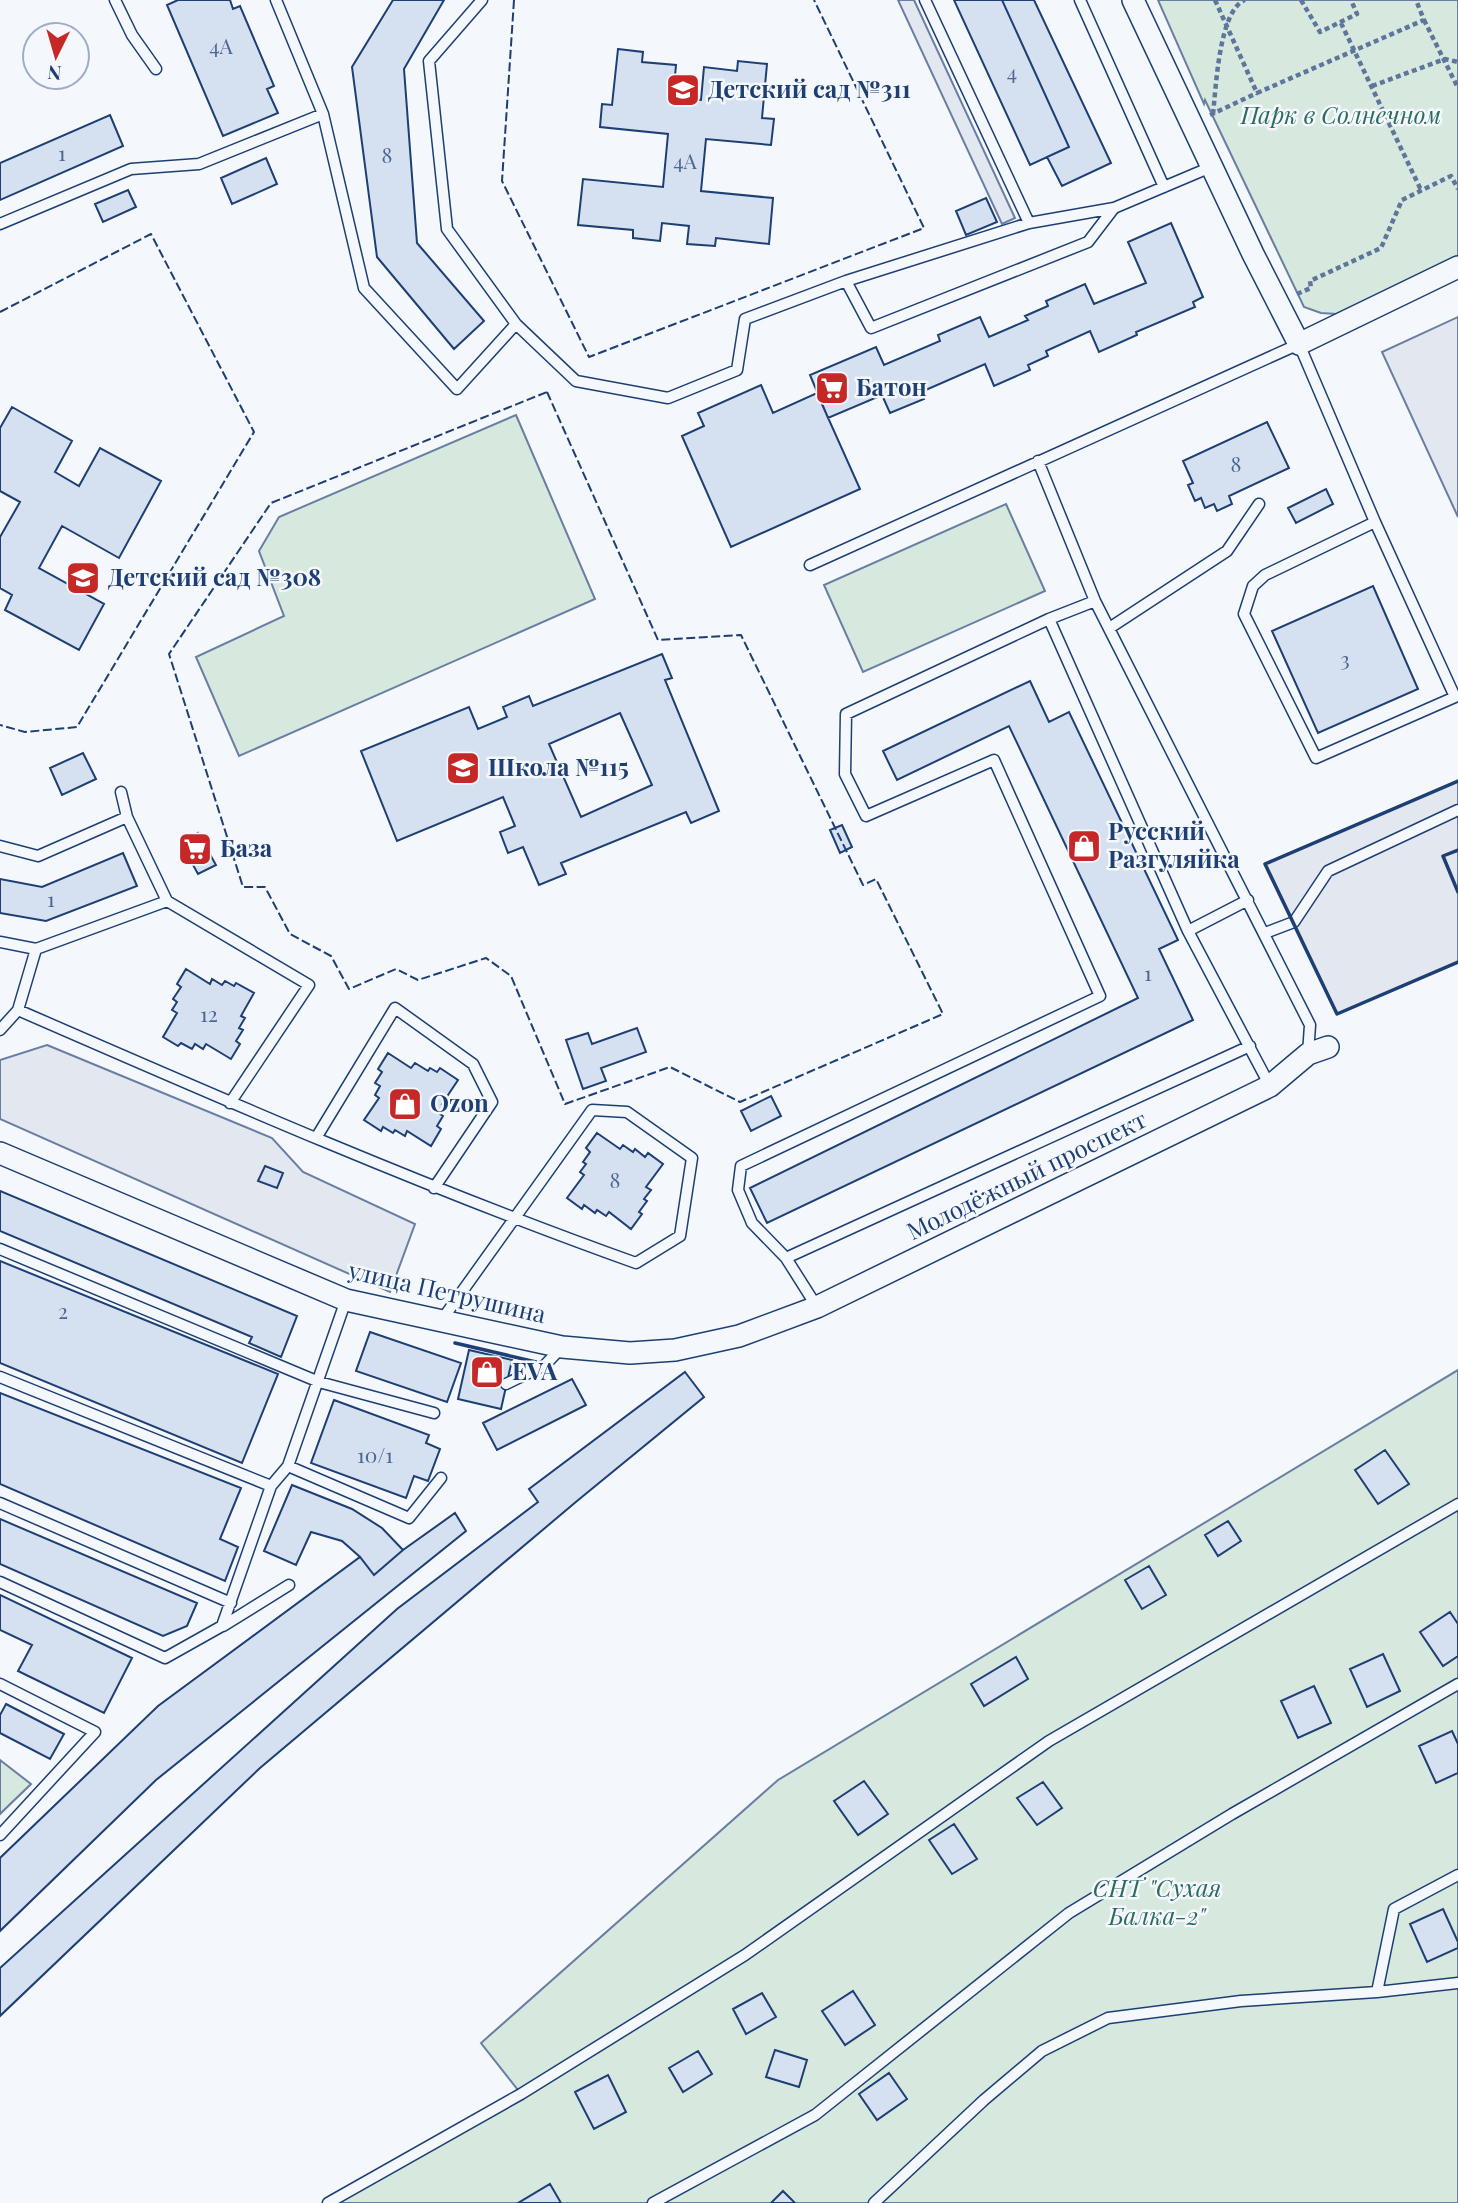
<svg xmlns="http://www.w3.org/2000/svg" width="1458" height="2203" font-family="'Playfair Display',serif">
  <rect width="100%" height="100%" fill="#f4f7fb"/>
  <!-- green -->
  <path fill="#d7e8df" stroke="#687fa3" stroke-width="2" d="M1158,0H1458V257L1337,314L1321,313L1304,307L1205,100L1204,104Z
    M516,415L595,599L239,756L196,657L284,616L259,551L279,517Z
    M1006,504L1045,591L863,672L824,585Z
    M1458,1370V2203H328L521,2094L481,2043L778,1780Z
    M0,1760L31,1784L0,1814Z"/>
  <!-- parking -->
  <path fill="#e3e8f0" stroke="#687fa3" stroke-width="2" d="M898,0H914L1015,218L1002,224Z
    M1458,317V517L1382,352Z
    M1458,781V962L1337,1014L1265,864Z
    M47,1045L272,1138L303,1172L415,1224L390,1292L0,1119V1060Z"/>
  <!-- building -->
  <path fill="#d5e0f0" stroke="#1d3f73" stroke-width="2" fill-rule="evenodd" d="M178,0H230L233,9L240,6L274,86L267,89L278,113L223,136L167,5Z
    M393,0H444L404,69L417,243L484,321L454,349L377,257L352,67Z
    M954,0H1002L1069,147L1030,165Z
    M1002,0H1034L1111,163L1062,186L1047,157L1069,147Z
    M618,49L643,52L642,62L676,65L673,98L701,100L704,67L737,71L738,61L767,64L762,118L774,119L771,145L706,139L701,191L773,198L769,244L716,238L715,246L687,244L689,226L662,223L660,241L633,238V230L578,225L583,179L663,187L668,134L600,127L602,104L612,105Z
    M110,115L123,146L0,200V163Z
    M266,158L277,184L232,204L221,178Z
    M128,190L136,207L103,222L95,204Z
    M986,198L997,222L966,235L956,211Z
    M1171,223L1203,297L1193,302L1195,307L1136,332L1137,335L1099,352L1090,331L1046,351L1048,356L1028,365L1030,370L994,386L985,364L921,392L924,399L890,413L882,395L828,418L810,375L876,347L884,365L940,341L938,335L980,317L989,337L1028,320L1025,316L1048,306L1046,301L1085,284L1094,304L1146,283L1128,242Z
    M761,385L773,413L817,393L860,489L731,547L682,436L704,426L698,413Z
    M12,407L72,441L55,472L79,486L100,448L161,481L119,558L62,526L39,568L104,604L79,650L5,610L12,595L0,588V537L20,502L0,491V428Z
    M1267,422L1289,468L1229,496L1232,504L1217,511L1214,504L1205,508L1201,498L1195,501L1188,485L1193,483L1183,461Z
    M1326,489L1333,504L1296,523L1288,508Z
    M1373,586L1418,689L1318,733L1272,631Z
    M662,654L672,678L665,680L719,811L691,823L686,812L561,863L566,874L539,885L523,847L508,853L500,832L515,826L503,797L397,841L361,751L469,707L478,729L507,717L503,707L529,696L533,706ZM620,713L652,785L581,817L549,744Z
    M1030,681L1049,722L1069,712L1178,940L1159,949L1193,1020L767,1223L750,1188L1138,998L1009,726L897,780L883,751Z
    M83,753L96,779L62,795L50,768Z
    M842,825L852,847L840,853L830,830Z
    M198,833L216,865L198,874L181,843Z
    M123,853L137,886L46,921L0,913V879L42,887Z
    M186,969L210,984L212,979L222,985L225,981L234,986L236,983L254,993L241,1016L245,1018L239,1028L243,1030L236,1041L240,1044L231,1059L206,1044L203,1049L195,1044L192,1049L181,1043L178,1046L163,1037L177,1013L172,1010L177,1002L173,999L181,987L177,984Z
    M637,1028L646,1052L601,1068L606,1081L583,1089L566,1040L588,1033L592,1044Z
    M388,1053L411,1068L415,1063L428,1071L430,1068L437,1072L440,1068L458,1080L442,1104L446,1106L440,1114L443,1116L437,1126L441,1129L431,1146L407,1131L405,1136L395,1130L393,1133L383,1127L381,1131L364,1120L379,1098L375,1095L380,1086L375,1083L382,1072L378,1069Z
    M771,1096L781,1116L751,1131L741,1111Z
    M597,1133L620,1149L623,1145L633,1152L635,1149L645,1157L648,1153L663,1164L646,1187L651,1190L644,1199L647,1201L639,1212L642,1214L631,1229L609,1212L606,1216L597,1210L595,1213L584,1205L582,1209L567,1198L584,1175L580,1172L586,1164L583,1162L590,1152L586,1148Z
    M265,1166L283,1173L277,1188L258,1181Z
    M0,1191L297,1316L281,1357L249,1343L252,1337L0,1231Z
    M0,1261L278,1374L242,1463L0,1363Z
    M370,1332L461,1363L447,1402L356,1371Z
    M469,1350L512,1360L501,1409L458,1399Z
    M685,1372L704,1397L577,1501L260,1768L0,2016V1968L397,1609L538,1502L529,1489Z
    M572,1379L586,1405L497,1450L483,1423Z
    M0,1393L241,1488L220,1539L238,1547L225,1581L0,1484Z
    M334,1400L429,1435L426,1443L440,1449L428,1481L414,1476L406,1498L311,1463Z
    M1385,1450L1409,1484L1378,1504L1355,1470Z
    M292,1485L352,1509L382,1528L403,1550L374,1575L360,1557L342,1541L311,1532L296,1565L264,1551Z
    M455,1513L466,1531L156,1780L0,1931V1858L158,1706L360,1557L374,1575L403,1550Z
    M0,1519L197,1603L187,1626L163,1636L0,1564Z
    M1228,1521L1241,1541L1218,1556L1205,1535Z
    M1149,1566L1166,1595L1142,1609L1125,1580Z
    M0,1595L132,1658L104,1713L18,1671L32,1645L0,1630Z
    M1450,1612L1458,1624V1656L1443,1666L1420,1632Z
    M1383,1654L1400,1691L1367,1707L1350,1669Z
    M1016,1657L1028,1679L984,1706L971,1684Z
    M1314,1686L1331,1723L1298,1738L1281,1701Z
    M6,1704L64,1734L50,1759L0,1733V1715Z
    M1452,1731L1458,1744V1773L1436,1783L1419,1746Z
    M864,1781L888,1814L858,1835L834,1801Z
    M1043,1782L1062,1808L1037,1825L1017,1798Z
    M954,1824L977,1859L952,1874L929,1840Z
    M1443,1909L1458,1942V1948L1427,1962L1410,1924Z
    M853,1991L875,2025L845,2045L822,2011Z
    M762,1993L776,2017L746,2034L733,2009Z
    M775,2050L807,2060L799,2087L766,2077Z
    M698,2051L712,2074L683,2092L669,2068Z
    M889,2073L907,2099L877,2120L859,2094Z
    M608,2075L626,2112L594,2129L575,2092Z
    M550,2184L561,2203H518Z
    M783,2191L795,2203H771Z"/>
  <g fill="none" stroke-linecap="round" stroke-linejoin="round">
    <!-- service casing -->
    <g stroke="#1d3f73" stroke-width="13">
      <path id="service" d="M115,0L132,35L156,69
        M276,0L323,114L364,288L457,389L516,324
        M482,0L429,61L447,229L516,324L576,381L668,398L737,370L745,319L846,281L871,328L1088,242L1114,208L1211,167
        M925,0L1029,223
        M1080,0L1164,187
        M0,224L131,169L199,164L323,114
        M846,281L1029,223L1114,208
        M1038,461L1095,601L1310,1025L1308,1054
        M810,565L1299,344L1375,522L1455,697L1316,758L1244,614L1253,586L1265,575L1375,522
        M1049,619L1188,931L1270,1086
        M1111,627L1227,551L1259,504
        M0,846L38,856L127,817L121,792
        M167,901L309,985L230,1103
        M1188,931L1248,900
        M1265,933L1294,922L1328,871L1458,810
        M0,942L36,949
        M18,1010C222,1099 426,1188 636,1263L680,1236L692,1158L627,1112L592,1110L441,1321
        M0,1030L18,1010L36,949L167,901L127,817
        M316,1138L395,1008L473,1064L492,1102L434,1188
        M0,1249L319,1382L434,1413
        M786,1258L1250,1046
        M817,1307L786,1258L752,1223L738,1190L741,1166L1100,996L994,760L866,816L845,774L846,714L1049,619L1095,601
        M0,1377L271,1486
        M506,1384L545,1365L562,1347
        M288,1466L409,1518L441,1478
        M0,1503L231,1603
        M0,1582L165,1658L222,1626L271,1486L288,1466L346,1300
        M223,1626L289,1585
        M0,1684L95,1732L0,1835
        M1377,1992L1394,1909L1458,1875
        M328,2203L521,2094L745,1955L1049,1741L1458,1504
        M653,2203L815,2115L1069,1913L1232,1814L1458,1684
        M874,2203L984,2100L1042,2051L1108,2018L1241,2001L1377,1992L1458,1983"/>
    </g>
    <!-- minor casing -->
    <g stroke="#1d3f73" stroke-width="24">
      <path id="minor" d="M1133,0L1253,254L1299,344L1458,267
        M0,1153L346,1300L562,1347L630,1353L675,1350L739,1336L817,1307L1270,1086L1308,1054L1328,1047"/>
    </g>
    <!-- path -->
    <path stroke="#5e769c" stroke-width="4.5" stroke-dasharray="5 3.5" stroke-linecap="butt" d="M1215,0L1257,93L1424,20L1416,0
      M1301,0L1320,32L1357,14L1351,0
      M1424,20L1458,88
      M1341,23L1421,190
      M1372,86L1445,59L1458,62
      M1213,114C1216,88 1219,10 1245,0
      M1210,115L1257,93
      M1297,294L1311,288L1310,281L1381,248L1402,200L1451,176L1458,189"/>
    <!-- service -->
    <use href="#service" stroke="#f4f7fb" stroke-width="10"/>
    <!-- minor -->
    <use href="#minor" stroke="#f4f7fb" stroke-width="21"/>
    <!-- fence -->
    <path stroke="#1d3f73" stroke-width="2" stroke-dasharray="9 3.5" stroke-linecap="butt" d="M514,0L502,181L589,357L924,228L814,0
      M0,312L151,234L254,432L77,727L25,732L0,725
      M547,392L658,640L741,635L863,885L876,879L943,1014L740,1102L670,1067L565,1104L511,976L486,958L418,980L396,969L349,989L331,956L290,934L265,887H243L169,654L271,503Z"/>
    <!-- wall -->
    <path stroke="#1d3f73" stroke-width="3.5" d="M1458,781L1265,864L1337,1014L1458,962
      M1458,850L1443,856L1458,892
      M455,1343L536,1362"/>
  </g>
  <!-- icons -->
  <defs>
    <g id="school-square" transform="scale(1.75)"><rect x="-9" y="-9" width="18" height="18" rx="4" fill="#c62828" stroke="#f4f7fb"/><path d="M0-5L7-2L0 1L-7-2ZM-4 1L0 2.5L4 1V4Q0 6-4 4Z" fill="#fff"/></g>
    <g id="supermarket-square" transform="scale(1.75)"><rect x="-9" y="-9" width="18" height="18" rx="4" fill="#c62828" stroke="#f4f7fb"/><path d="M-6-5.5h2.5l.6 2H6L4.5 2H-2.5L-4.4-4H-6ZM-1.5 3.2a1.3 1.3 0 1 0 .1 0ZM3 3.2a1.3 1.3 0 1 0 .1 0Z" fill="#fff"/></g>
    <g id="shop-square" transform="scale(1.75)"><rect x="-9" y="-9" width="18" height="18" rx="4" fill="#c62828" stroke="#f4f7fb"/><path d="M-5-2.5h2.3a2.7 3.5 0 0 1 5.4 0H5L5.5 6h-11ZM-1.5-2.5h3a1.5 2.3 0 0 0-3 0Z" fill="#fff"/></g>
  </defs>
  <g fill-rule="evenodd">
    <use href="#school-square" x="683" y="90"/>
    <use href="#supermarket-square" x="832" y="388"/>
    <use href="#school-square" x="83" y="578"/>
    <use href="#school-square" x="463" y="768"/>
    <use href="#shop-square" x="1084" y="846"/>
    <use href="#supermarket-square" x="195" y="849"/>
    <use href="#shop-square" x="405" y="1104"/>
    <use href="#shop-square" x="487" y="1372"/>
  </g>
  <g text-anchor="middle" stroke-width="5" stroke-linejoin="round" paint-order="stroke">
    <!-- number labels -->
    <g font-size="21" fill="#4b6792">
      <text x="221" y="54">4А</text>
      <text x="1012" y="80">4</text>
      <text x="62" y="161">1</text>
      <text x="387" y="163">8</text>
      <text x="685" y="169">4А</text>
      <text x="1236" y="472">8</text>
      <text x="1345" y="667">3</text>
      <text x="51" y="907">1</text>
      <text x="1148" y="981">1</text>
      <text x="209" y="1022">12</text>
      <text x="615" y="1188">8</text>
      <text x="63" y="1319">2</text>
      <text x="375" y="1463">10/1</text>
    </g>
    <!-- poi labels -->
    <g font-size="24" font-weight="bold" fill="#1d3f73" stroke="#f4f7fb" text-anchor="start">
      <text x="708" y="98">Детский сад №311</text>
      <text x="856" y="396">Батон</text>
      <text x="108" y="586">Детский сад №308</text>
      <text x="488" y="776">Школа №115</text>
      <text x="1108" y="840">Русский<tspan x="1108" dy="28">Разгуляйка</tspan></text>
      <text x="220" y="857">База</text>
      <text x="430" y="1112">Ozon</text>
      <text x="512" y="1380">EVA</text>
    </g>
    <!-- park labels -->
    <g font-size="24" font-style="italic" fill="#2c6c60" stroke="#f4f7fb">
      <text x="1341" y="124">Парк в Солнечном</text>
      <text x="1157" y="1897">СНТ "Сухая<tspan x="1157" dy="28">Балка-2"</tspan></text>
    </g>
    <!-- street labels -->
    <g font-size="24" fill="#1d3f73" stroke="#f4f7fb">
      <text transform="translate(1027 1176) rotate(-26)" y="8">Молодёжный проспект</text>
      <text transform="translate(447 1293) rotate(13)" y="8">улица Петрушина</text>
    </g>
  </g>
  <!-- north arrow -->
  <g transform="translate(56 56) rotate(185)"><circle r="33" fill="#f4f7fb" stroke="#9eadc5" stroke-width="2"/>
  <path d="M0-5L12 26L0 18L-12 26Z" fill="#c62828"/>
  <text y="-10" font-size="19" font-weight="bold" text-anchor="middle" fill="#1d3f73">N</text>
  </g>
</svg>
